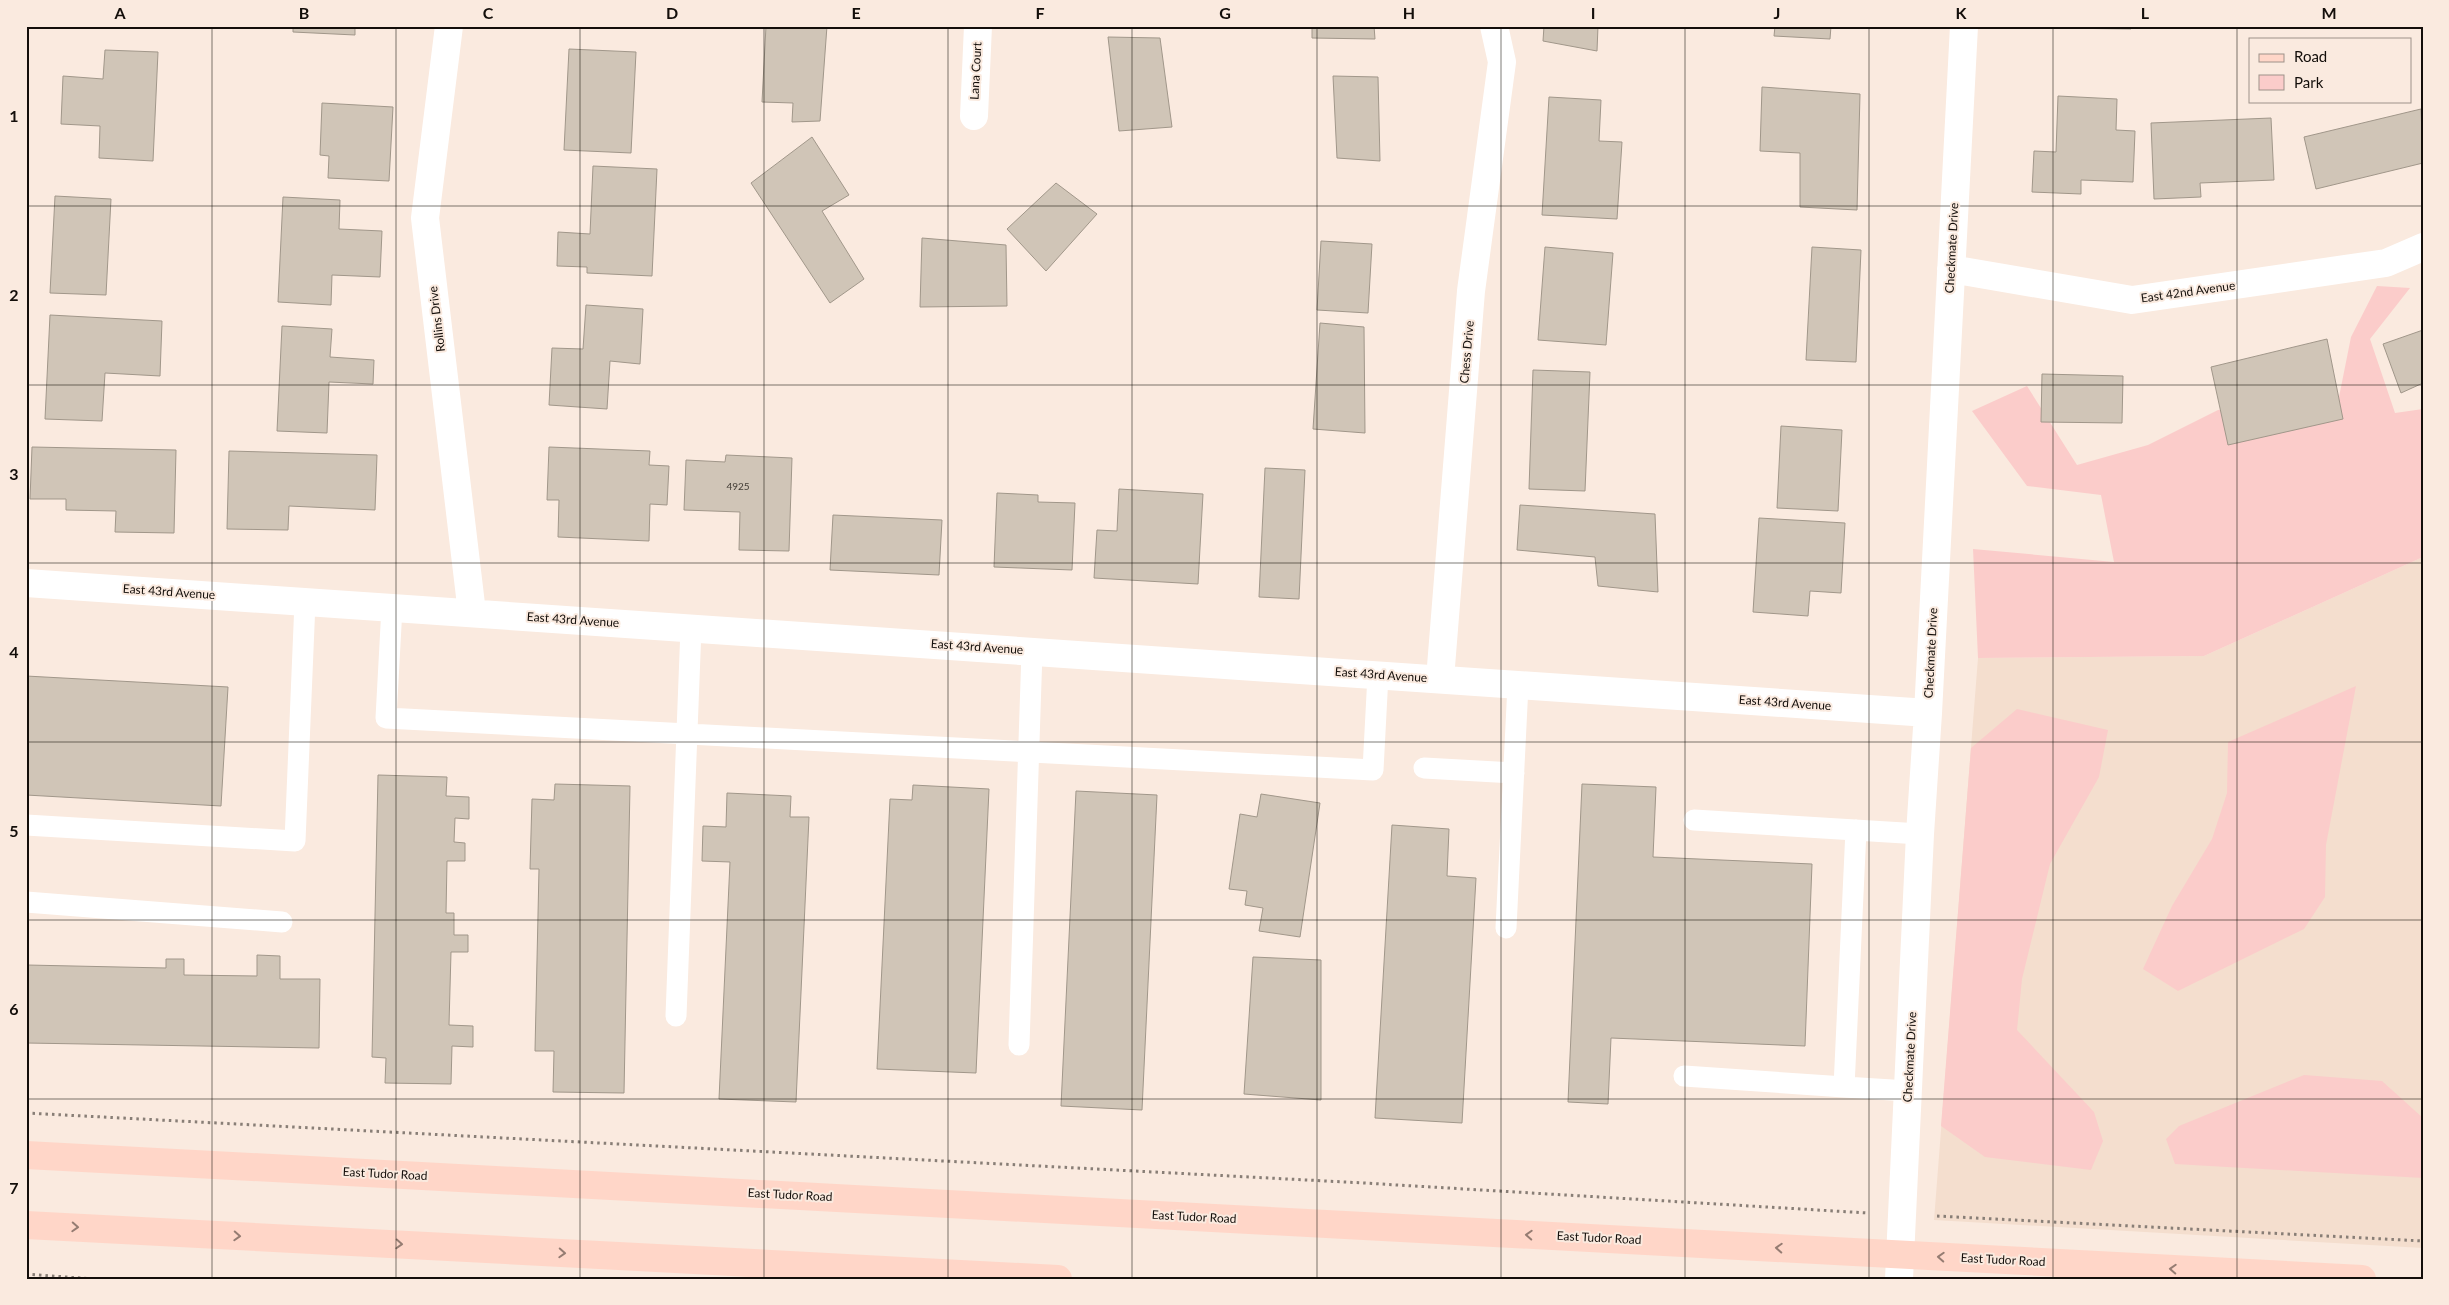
<svg xmlns="http://www.w3.org/2000/svg" width="2449" height="1305" font-family="Lato,sans-serif">
  <rect width="100%" height="100%" fill="#faeadf"/>
  <!-- built -->
  <path fill="#f4dece" d="M2423,557V1248L1934,1220L1978,658L2204,656Z"/>
  <!-- green -->
  <path fill="#fbccca" d="M2377,286L2410,288L2370,339L2395,413L2423,409V557L2204,656L1978,658L1973,549L2114,562L2101,495L2027,486L1972,411L2027,386L2077,465L2148,445L2218,410L2338,402L2351,337Z
    M2356,686L2326,845L2325,897L2304,929L2178,991L2143,969L2172,906L2212,839L2227,793L2228,742Z
    M2017,709L2108,730L2099,777L2050,864L2022,979L2017,1030L2094,1112L2103,1141L2091,1170L1985,1157L1941,1126L1971,748Z
    M2304,1075L2382,1081L2423,1118V1178L2175,1164L2166,1139L2179,1126Z"/>
  <!-- building -->
  <path fill="#d0c5b7" stroke="#a1978a" d="M293,26H355V35L293,32Z
    M766,26H827L820,121L792,122L793,103L762,102Z
    M1312,26H1374L1375,39L1312,38Z
    M1544,26H1598L1597,51L1543,41Z
    M1775,26H1831L1830,39L1774,36Z
    M2055,26H2131V29L2055,28Z
    M1108,37L1160,38L1172,127L1119,131Z
    M569,49L636,52L631,153L564,150Z
    M105,50L158,52L153,161L99,158L100,126L61,124L63,76L103,79Z
    M1333,76L1378,77L1380,161L1337,158Z
    M1762,87L1860,94L1857,210L1800,207V153L1760,151Z
    M2058,96L2117,99L2116,130L2135,131L2133,182L2081,180V194L2032,192L2034,151L2056,152Z
    M1549,97L1601,100L1599,141L1622,142L1617,219L1542,215Z
    M322,103L393,107L389,181L328,178L329,156L320,155Z
    M2421,109L2423,163L2316,189L2304,137Z
    M2271,118L2274,180L2200,183L2201,197L2154,199L2151,123Z
    M812,137L849,195L822,211L864,279L830,303L751,183Z
    M593,166L657,169L652,276L587,273V267L557,266L558,232L590,234Z
    M1056,183L1097,214L1046,271L1007,229Z
    M55,196L111,199L106,295L50,293Z
    M283,197L340,200L339,229L382,231L380,277L332,275L331,305L278,302Z
    M922,238L1006,245L1007,306L920,307Z
    M1321,241L1372,244L1368,313L1317,310Z
    M1545,247L1613,253L1606,345L1538,340Z
    M1812,247L1861,250L1856,362L1806,360Z
    M586,305L643,309L640,364L610,361L607,409L549,405L552,348L583,349Z
    M50,315L162,321L160,376L105,373L102,421L45,419Z
    M1320,323L1364,327L1365,433L1313,429Z
    M282,326L332,329L330,357L374,360L373,384L329,382L327,433L277,431Z
    M2423,330V383L2401,393L2383,344Z
    M2327,339L2343,419L2228,445L2211,367Z
    M1533,370L1590,372L1585,491L1529,489Z
    M2042,374L2123,376L2122,423L2041,422Z
    M1781,426L1842,430L1838,511L1777,508Z
    M32,447L176,450L174,533L115,532L116,511L66,510V499H30Z
    M549,447L650,451L649,465L669,466L667,505L650,504L649,541L558,537L559,500H547Z
    M229,451L377,455L375,510L289,506L288,530L227,529Z
    M726,455L792,458L789,551L739,550L740,512L684,510L686,460L725,462Z
    M1265,468L1305,470L1299,599L1259,597Z
    M1119,489L1203,494L1198,584L1094,578L1097,530L1117,531Z
    M997,493L1038,495V502L1075,503L1072,570L994,567Z
    M1520,505L1655,514L1658,592L1598,586L1595,557L1517,550Z
    M833,515L942,520L939,575L830,570Z
    M1759,518L1845,523L1841,593L1810,591L1808,616L1753,612Z
    M26,676L228,687L221,806L26,795Z
    M378,775L447,777L446,796L469,797V819L455,818L454,842L465,843V861H447L446,913H454V935H468V952H451L449,1025L473,1026V1047L452,1046L451,1084L385,1083L386,1058L372,1057Z
    M555,784L630,786L624,1093L553,1092L554,1051H535L539,869H530L532,799L554,800Z
    M1582,784L1656,787L1653,857L1812,864L1805,1046L1611,1038L1608,1104L1568,1102Z
    M913,785L989,789L976,1073L877,1069L890,799L912,800Z
    M1076,791L1157,795L1142,1110L1061,1106Z
    M727,793L791,796L790,817H809L796,1102L719,1099L730,862L702,861L703,826L726,827Z
    M1261,794L1320,803L1300,937L1259,931L1263,908L1245,905L1247,891L1229,889L1240,814L1257,817Z
    M1392,825L1449,829L1447,876L1476,878L1462,1123L1375,1118Z
    M257,955L280,956V979H320L319,1048L26,1043L27,965L166,968V959H184V975L257,976Z
    M1253,957L1321,960V1100L1244,1094Z"/>
  <g fill="none" stroke-linecap="round" stroke-linejoin="round">
    <!-- path -->
    <path stroke="#887e76" stroke-width="3" stroke-dasharray="2.5 4" stroke-linecap="butt" d="M26,1113L1364,1183L1868,1213
      M1937,1216L2423,1241
      M26,1274L93,1279"/>
    <!-- lane -->
    <path stroke="#fff" stroke-width="21" d="M392,607L386,718L1373,770L1378,675
      M1424,768L1514,773
      M1694,820L1920,834
      M26,825L295,841L305,602
      M26,902L282,922
      M1506,928L1518,685
      M676,1016L691,628
      M1019,1045L1032,651
      M1684,1076L1844,1087L1856,830
      M1844,1087L1908,1091"/>
    <!-- street -->
    <path stroke="#fff" stroke-width="28" d="M449,26L425,218L472,613
      M974,116L978,26
      M1951,269L2132,300L2386,263L2423,247
      M26,583L1928,713
      M1440,679L1471,291L1502,62L1494,26
      M1899,1279L1920,834L1928,713L1964,26"/>
    <!-- primary -->
    <path stroke="#ffd6c8" stroke-width="28" d="M26,1155L2362,1279
      M26,1225L1058,1279"/>
  </g>
  <!-- one-way arrows -->
  <defs><path id="oneway-chevron" d="M-2-3.5L2.5 0L-2 3.5" fill="none" stroke-width="1.6" stroke-linecap="round" stroke-linejoin="round" transform="scale(1.25)"/></defs>
  <g stroke="#957c72">
    <use href="#oneway-chevron" transform="translate(75 1227) rotate(3)"/>
    <use href="#oneway-chevron" transform="translate(1529 1235) rotate(-177)"/>
    <use href="#oneway-chevron" transform="translate(237 1236) rotate(3)"/>
    <use href="#oneway-chevron" transform="translate(399 1244) rotate(3)"/>
    <use href="#oneway-chevron" transform="translate(1779 1248) rotate(-177)"/>
    <use href="#oneway-chevron" transform="translate(562 1253) rotate(3)"/>
    <use href="#oneway-chevron" transform="translate(1941 1257) rotate(-177)"/>
    <use href="#oneway-chevron" transform="translate(2173 1269) rotate(-177)"/>
  </g>
  <!-- grid -->
  <path fill="none" stroke="#130e0a" stroke-width="1" stroke-opacity="0.55" d="M212,26V1279M396,26V1279M580,26V1279M764,26V1279M948,26V1279M1132,26V1279M1317,26V1279M1501,26V1279M1685,26V1279M1869,26V1279M2053,26V1279M2237,26V1279M26,206H2423M26,385H2423M26,563H2423M26,742H2423M26,920H2423M26,1099H2423"/>
  <g text-anchor="middle" stroke-width="4" stroke-linejoin="round" paint-order="stroke">
    <!-- number labels -->
    <g font-size="10" fill="#423c35">
      <text x="738" y="490">4925</text>
    </g>
    <!-- street labels -->
    <g font-size="12" fill="#130e0a" stroke="#faeadf">
      <text transform="translate(976 71) rotate(-87)" y="4">Lana Court</text>
      <text transform="translate(1952 248) rotate(-87)" y="4">Checkmate Drive</text>
      <text transform="translate(2188 292) rotate(-8)" y="4">East 42nd Avenue</text>
      <text transform="translate(437 319) rotate(-97)" y="4">Rollins Drive</text>
      <text transform="translate(1467 352) rotate(-85)" y="4">Chess Drive</text>
      <text transform="translate(169 592) rotate(4)" y="4">East 43rd Avenue</text>
      <text transform="translate(573 620) rotate(4)" y="4">East 43rd Avenue</text>
      <text transform="translate(977 647) rotate(4)" y="4">East 43rd Avenue</text>
      <text transform="translate(1931 653) rotate(-87)" y="4">Checkmate Drive</text>
      <text transform="translate(1381 675) rotate(4)" y="4">East 43rd Avenue</text>
      <text transform="translate(1785 703) rotate(4)" y="4">East 43rd Avenue</text>
      <text transform="translate(1910 1057) rotate(-87)" y="4">Checkmate Drive</text>
      <text transform="translate(385 1174) rotate(3)" y="4">East Tudor Road</text>
      <text transform="translate(790 1195) rotate(3)" y="4">East Tudor Road</text>
      <text transform="translate(1194 1217) rotate(3)" y="4">East Tudor Road</text>
      <text transform="translate(1599 1238) rotate(3)" y="4">East Tudor Road</text>
      <text transform="translate(2003 1260) rotate(3)" y="4">East Tudor Road</text>
    </g>
  </g>
  <!-- border -->
  <rect width="2449" height="1305" fill="none" stroke="#faeadf" stroke-width="55"/>
  <!-- legend -->
  <rect x="2249" y="38" width="162" height="65" fill="#faeadf" stroke="#9e928a"/>
  <rect x="2259" y="54" width="25" height="8" fill="#ffd6c8" stroke="#9e928a"/>
  <text x="2294" y="62" font-size="15" fill="#130e0a">Road</text>
  <rect x="2259" y="75" width="25" height="15" fill="#fbccca" stroke="#9e928a"/>
  <text x="2294" y="88" font-size="15" fill="#130e0a">Park</text>
  <rect x="28" y="28" width="2394" height="1250" fill="none" stroke="#130e0a" stroke-width="2"/>
  <g font-size="16" text-anchor="middle" font-weight="bold" fill="#130e0a">
    <text x="120" y="19">A</text>
    <text x="304" y="19">B</text>
    <text x="488" y="19">C</text>
    <text x="672" y="19">D</text>
    <text x="856" y="19">E</text>
    <text x="1040" y="19">F</text>
    <text x="1225" y="19">G</text>
    <text x="1409" y="19">H</text>
    <text x="1593" y="19">I</text>
    <text x="1777" y="19">J</text>
    <text x="1961" y="19">K</text>
    <text x="2145" y="19">L</text>
    <text x="2329" y="19">M</text>
    <text x="14" y="122">1</text>
    <text x="14" y="301">2</text>
    <text x="14" y="480">3</text>
    <text x="14" y="658">4</text>
    <text x="14" y="837">5</text>
    <text x="14" y="1015">6</text>
    <text x="14" y="1194">7</text>
  </g>
</svg>
